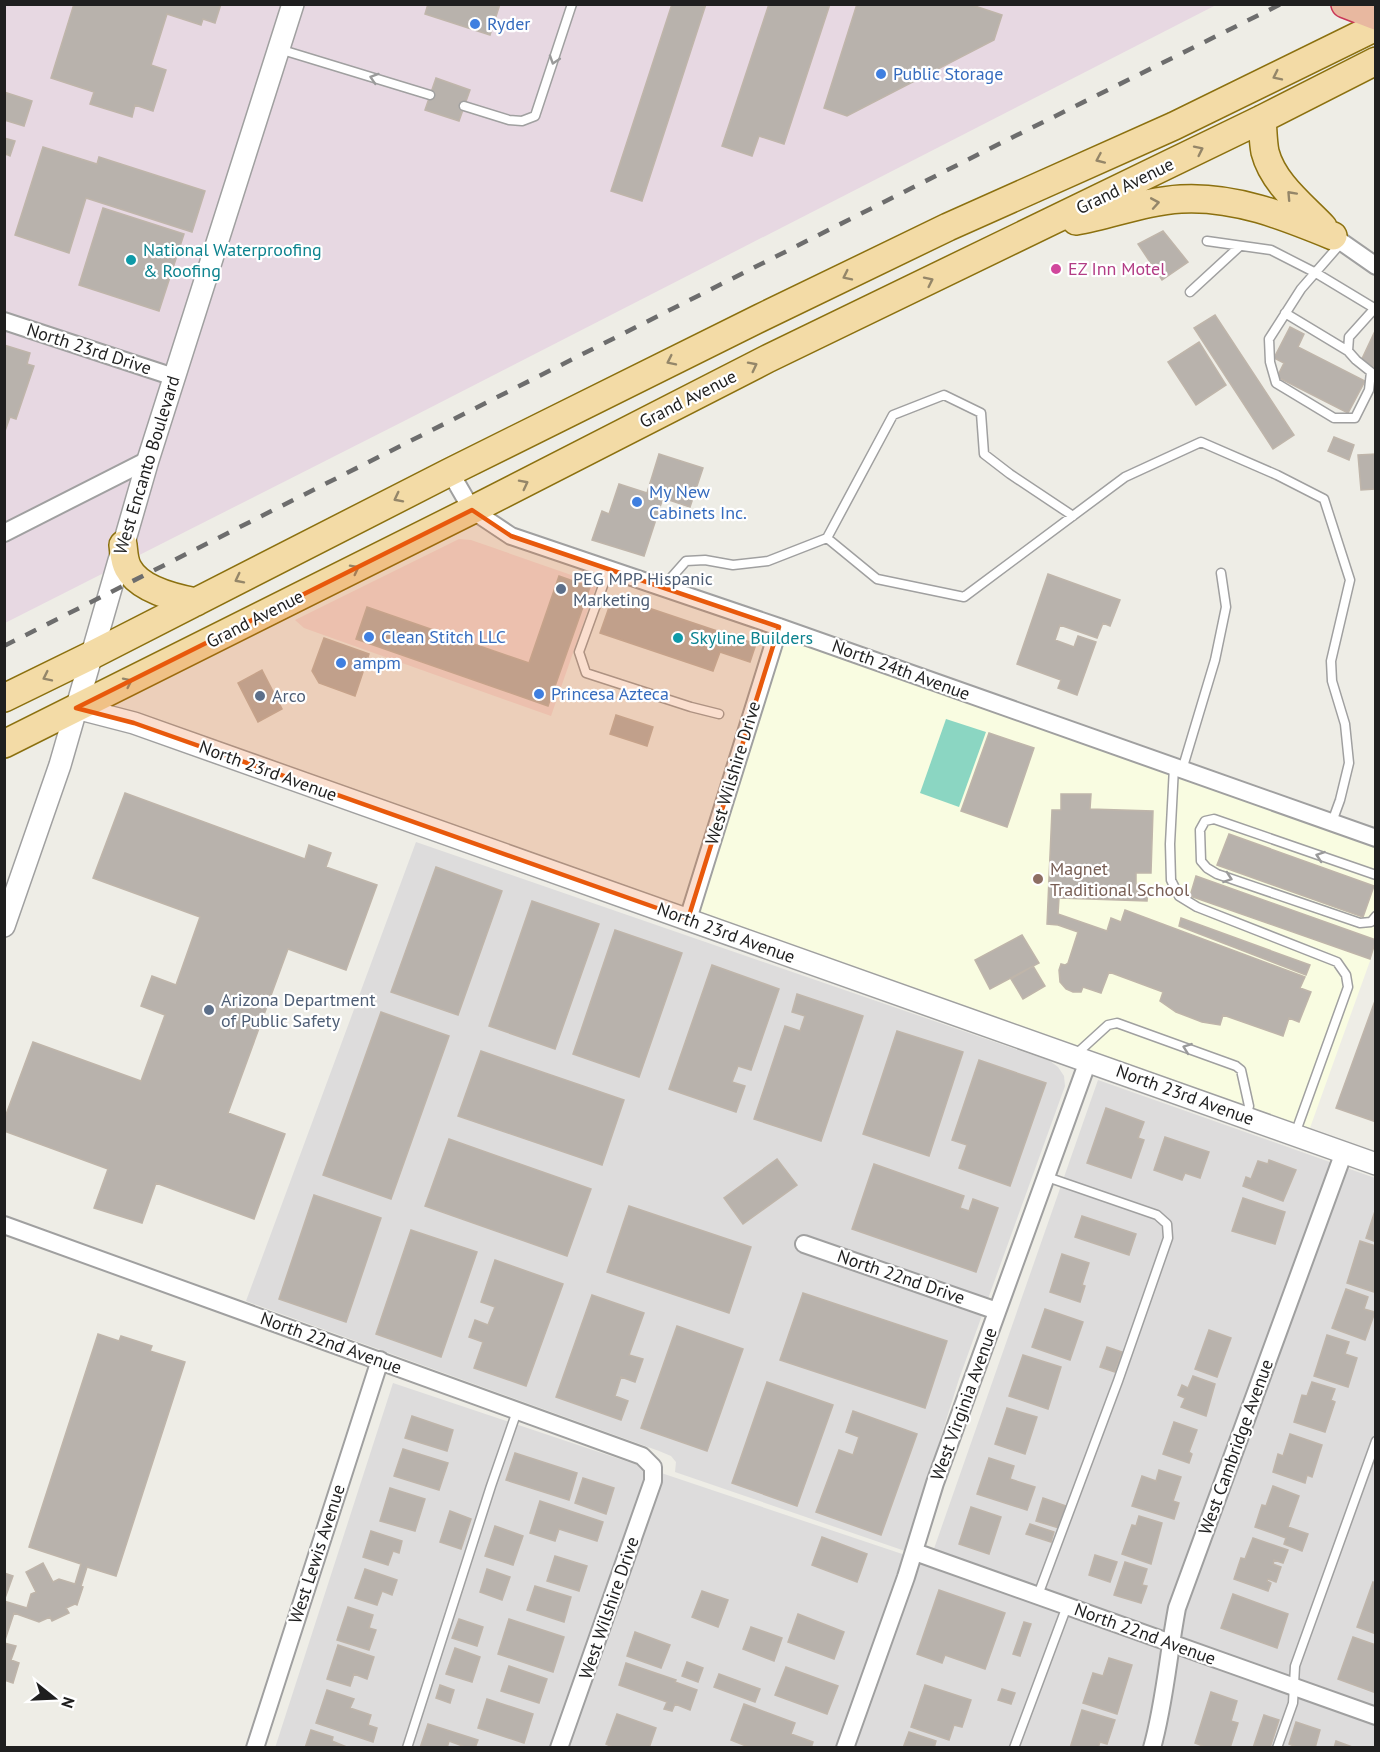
<svg xmlns="http://www.w3.org/2000/svg" width="1380" height="1752" font-family="'PT Sans',sans-serif">
  <rect width="100%" height="100%" fill="#eeede6"/>
  <!-- residential -->
  <path fill="#dddcdc" d="M416,842L1050,1061L1058,1067L1064,1076L1065,1086L959,1379L905,1551L675,1472L676,1462L671,1456L659,1451L246,1301Z
    M1098,1080L1375,1178V1747L275,1748L393,1383L929,1563Z"/>
  <!-- commercial -->
  <path fill="#eedad7" d="M459,539L471,540L597,584L551,716L304,628L295,620Z"/>
  <!-- industrial -->
  <path fill="#e7d8e2" d="M5,5H1216L410,418L5,623Z"/>
  <!-- education -->
  <path fill="#f9fce1" d="M779,627L1375,838V947L1306,1139L688,919Z"/>
  <!-- pitch -->
  <path fill="#8bd6c2" d="M946,719L986,732L959,807L920,793Z"/>
  <!-- building -->
  <path fill="#b8b2ac" stroke="#bfb5aa" stroke-width="1.5" d="M74,4H221L215,23L203,19L201,25L167,14L151,65L166,70L153,111L135,105L132,117L90,104L94,92L51,78Z
    M428,4H500L490,35L425,14Z
    M672,4H706L642,201L611,191Z
    M769,4H830L784,144L759,136L752,156L722,146Z
    M857,4H969L1002,15L994,40L847,116L824,108Z
    M436,78L470,90L459,121L425,110Z
    M4,92L32,101L24,126L4,120Z
    M4,138L15,141L10,156L6,154L4,159Z
    M43,147L97,164L99,157L205,191L192,232L86,198L69,253L15,235Z
    M103,208L184,234L159,311L79,285Z
    M1163,231L1188,262L1162,280L1138,244Z
    M1215,315L1294,435L1273,449L1194,328Z
    M1290,327L1304,334L1298,347L1365,381L1348,413L1277,377L1284,363L1274,358Z
    M1375,331H1376V368L1361,361Z
    M1199,342L1226,385L1196,405L1168,362Z
    M4,345L30,353L27,364L34,366L16,419L10,417L4,434Z
    M1334,437L1354,445L1349,460L1328,451Z
    M659,454L703,468L690,507L663,498L644,556L592,540L602,511L609,514L619,484L647,493Z
    M1376,454L1375,489L1361,490L1358,455Z
    M1048,574L1120,600L1110,626L1103,623L1097,638L1060,625L1055,640L1074,647L1078,636L1096,642L1077,695L1058,688L1061,680L1017,664Z
    M559,576L590,587L548,706L356,639L367,607L529,663Z
    M613,596L756,644L750,662L720,652L713,671L600,633Z
    M324,638L369,654L355,696L319,683L312,671Z
    M262,670L282,709L258,722L238,683Z
    M616,715L653,727L647,746L610,734Z
    M989,733L1034,748L1007,827L961,811Z
    M125,793L305,859L309,845L331,853L326,867L377,885L346,970L288,949L228,1113L285,1134L254,1219L156,1183L142,1223L94,1208L108,1169L4,1131V1120L33,1042L141,1081L165,1015L141,1006L152,976L176,985L200,917L93,878Z
    M1061,794H1091L1090,809L1153,811L1151,873H1136V891H1148L1147,901L1059,898L1058,914L1107,931L1111,918L1121,922L1125,910L1305,977L1300,988L1311,992L1299,1022L1289,1018L1283,1036L1223,1015L1220,1025L1202,1022L1176,1012L1160,1001L1163,992L1109,972L1101,993L1083,987L1081,992H1073L1066,989L1060,982L1059,970L1061,964L1065,965L1068,963L1078,932L1058,925L1047,924L1052,810H1061Z
    M1229,834L1374,886L1363,917L1217,865Z
    M436,867L502,891L458,1015L391,992Z
    M1196,876L1376,940L1370,959L1190,896Z
    M532,901L599,924L555,1049L489,1026Z
    M1181,918L1310,965L1306,975L1179,926Z
    M615,930L682,953L639,1077L573,1054Z
    M1022,935L1039,963L990,989L975,960Z
    M712,965L779,989L751,1070L738,1066L732,1082L745,1086L736,1112L669,1089Z
    M1033,966L1045,986L1023,999L1011,979Z
    M797,994L863,1016L821,1141L754,1119L785,1026L800,1031L805,1016L792,1012Z
    M1376,998V1122L1336,1108Z
    M381,1012L449,1036L391,1199L323,1175Z
    M897,1031L963,1052L929,1156L863,1134Z
    M481,1051L624,1100L602,1165L458,1116Z
    M979,1060L1046,1083L1010,1186L959,1168L967,1145L952,1140Z
    M1106,1108L1144,1122L1138,1138L1144,1140L1131,1178L1087,1163Z
    M1165,1137L1209,1152L1200,1178L1185,1173L1182,1180L1154,1170Z
    M449,1139L591,1189L567,1256L425,1206Z
    M777,1159L797,1185L743,1224L724,1198Z
    M1269,1160L1296,1170L1283,1201L1243,1186L1246,1177L1251,1179L1258,1161L1268,1164Z
    M874,1164L964,1196L960,1208L969,1211L973,1199L998,1208L976,1272L852,1229Z
    M314,1195L381,1218L346,1322L279,1299Z
    M1243,1198L1285,1212L1275,1244L1232,1231Z
    M629,1206L751,1247L729,1313L607,1272Z
    M1376,1208V1242L1366,1238Z
    M1082,1216L1136,1234L1129,1255L1075,1237Z
    M411,1230L477,1252L441,1357L376,1334Z
    M1360,1241L1376,1246V1286L1374,1292L1347,1283Z
    M1062,1254L1089,1263L1082,1285L1085,1286L1080,1302L1050,1292Z
    M495,1260L563,1284L526,1386L474,1368L483,1342L469,1337L475,1320L488,1325L495,1307L481,1302Z
    M1346,1289L1368,1297L1364,1309L1375,1312L1365,1340L1332,1328Z
    M803,1293L947,1341L925,1408L780,1360Z
    M592,1295L644,1313L629,1355L643,1359L635,1382L621,1377L615,1396L628,1401L621,1420L556,1397Z
    M1045,1309L1083,1322L1070,1360L1032,1347Z
    M677,1326L743,1349L707,1451L641,1428Z
    M1209,1330L1231,1338L1217,1377L1195,1369Z
    M98,1334L119,1341L121,1336L152,1346L150,1351L185,1362L116,1576L87,1567L81,1586L83,1587L77,1605L75,1604L66,1608L69,1613L52,1621L50,1617L39,1622L14,1613L4,1643V1601L27,1608L31,1594L36,1592L26,1572L43,1563L53,1582L59,1579L75,1584L81,1564L29,1547Z
    M1327,1335L1349,1342L1345,1354L1357,1358L1348,1387L1314,1376Z
    M1107,1347L1122,1352L1115,1372L1100,1367Z
    M1023,1355L1061,1367L1048,1409L1009,1396Z
    M1193,1376L1215,1384L1206,1416L1181,1407L1185,1398L1178,1395L1182,1385L1188,1388Z
    M767,1382L833,1405L797,1506L732,1483Z
    M1312,1382L1335,1389L1331,1400L1335,1402L1325,1432L1294,1422L1302,1395L1307,1396Z
    M1007,1408L1037,1417L1025,1454L995,1444Z
    M853,1411L917,1434L881,1535L816,1512L839,1450L853,1455L859,1437L846,1432Z
    M412,1416L453,1430L447,1451L405,1438Z
    M1174,1422L1197,1430L1189,1452L1192,1454L1189,1463L1163,1454Z
    M1290,1434L1322,1445L1312,1477L1307,1475L1305,1483L1273,1472L1278,1454L1283,1456Z
    M403,1449L448,1463L439,1490L394,1476Z
    M515,1453L577,1473L569,1500L506,1480Z
    M989,1458L1014,1466L1010,1479L1035,1487L1027,1510L977,1494Z
    M1159,1470L1181,1477L1173,1501L1179,1503L1174,1519L1132,1506L1142,1476L1156,1481Z
    M583,1478L614,1488L606,1514L575,1503Z
    M1273,1486L1299,1496L1288,1527L1308,1534L1302,1551L1284,1544L1286,1538L1255,1527L1262,1505L1266,1506Z
    M390,1488L425,1499L415,1531L380,1521Z
    M1043,1498L1066,1506L1059,1528L1036,1521Z
    M540,1501L603,1522L597,1541L559,1529L555,1541L530,1533Z
    M971,1507L1001,1517L989,1554L959,1544Z
    M450,1511L471,1519L461,1549L440,1542Z
    M1139,1516L1162,1523L1151,1564L1122,1554L1132,1525L1136,1526Z
    M1030,1524L1054,1532L1051,1542L1026,1534Z
    M495,1526L523,1536L513,1565L485,1556Z
    M371,1531L402,1541L399,1553L393,1551L388,1565L363,1557Z
    M822,1537L867,1554L857,1582L812,1565Z
    M1253,1538L1288,1550L1283,1563L1274,1560L1273,1564L1281,1567L1276,1582L1268,1579L1267,1581L1271,1583L1268,1591L1234,1579L1241,1558L1245,1559Z
    M1095,1555L1117,1562L1110,1582L1089,1575Z
    M555,1556L587,1566L579,1591L547,1581Z
    M1125,1562L1147,1569L1142,1585L1147,1586L1141,1603L1114,1595Z
    M365,1569L397,1580L392,1595L382,1591L377,1605L355,1598Z
    M487,1569L510,1577L502,1600L480,1592Z
    M4,1573L13,1576L4,1601Z
    M1373,1582L1376,1583V1634L1357,1627Z
    M535,1586L571,1597L564,1622L527,1610Z
    M939,1590L1005,1613L985,1669L945,1655L942,1663L917,1654Z
    M702,1591L728,1600L718,1627L692,1617Z
    M1233,1594L1288,1614L1277,1648L1221,1628Z
    M348,1607L373,1615L369,1628L376,1630L369,1650L337,1640Z
    M798,1614L844,1632L834,1659L788,1642Z
    M459,1619L483,1627L477,1646L452,1638Z
    M509,1619L564,1637L553,1672L498,1654Z
    M1024,1622L1031,1624L1020,1656L1013,1654Z
    M751,1627L782,1638L774,1661L743,1649Z
    M635,1632L670,1645L661,1668L627,1656Z
    M1353,1637L1376,1645V1693L1338,1679Z
    M4,1643L16,1646L11,1660L19,1663L13,1683L4,1680Z
    M338,1645L374,1657L367,1679L354,1674L350,1686L327,1679Z
    M455,1648L480,1657L472,1682L446,1674Z
    M1109,1658L1132,1665L1117,1714L1083,1703L1093,1673L1103,1676Z
    M687,1662L703,1668L698,1682L682,1676Z
    M626,1663L676,1680L675,1682L697,1690L690,1710L675,1704L672,1711L664,1709L667,1702L619,1685Z
    M509,1666L547,1679L539,1703L501,1691Z
    M786,1667L838,1686L827,1714L775,1695Z
    M719,1674L760,1689L755,1702L714,1687Z
    M440,1685L454,1690L450,1703L436,1698Z
    M925,1685L971,1700L962,1727L954,1725L949,1740L911,1727Z
    M1002,1689L1015,1693L1011,1704L998,1700Z
    M327,1690L354,1699L350,1708L371,1715L368,1725L377,1728L373,1742L316,1723Z
    M1211,1692L1237,1701L1231,1721L1238,1723L1230,1748H1208L1195,1743Z
    M487,1699L533,1714L524,1743L478,1728Z
    M744,1704L795,1723L791,1734L813,1742L811,1748H751L731,1740Z
    M1082,1710L1115,1720L1107,1744L1100,1742L1098,1748H1070Z
    M617,1714L656,1728L649,1748H615L606,1744Z
    M1264,1715L1279,1720L1270,1748H1253Z
    M1296,1722L1320,1730L1315,1748H1299L1289,1744Z
    M428,1724L478,1740L475,1748H468L449,1741L447,1748H420Z
    M311,1730L333,1737L332,1741L349,1748H305Z
    M909,1732L936,1741L934,1748H903Z
    M1336,1741L1355,1748H1334Z"/>
  <g fill="none" stroke-linecap="round" stroke-linejoin="round">
    <!-- service casing -->
    <g stroke="#a0a0a0" stroke-width="11">
      <path id="service" d="M279,49L430,95
        M464,106L509,120L522,121L535,116L572,4
        M1207,241L1271,250L1316,273L1374,308
        M1342,242L1301,289L1269,339L1270,362L1276,383L1334,418H1355L1369,390L1371,372L1356,360L1348,351L1349,337L1376,307
        M1190,292L1240,246
        M1285,313L1348,351
        M1073,516L1010,474L984,454L981,413L944,395L893,415L827,538L877,579L964,597L1125,477L1201,442L1277,475L1324,499L1350,580L1331,661L1332,681L1345,724L1349,763L1340,800L1332,822
        M609,569L579,652L586,673L691,707L719,714
        M663,587L686,561L705,560L733,565L768,561L827,538
        M1174,767L1170,844L1171,880L1179,896L1197,907L1337,962L1346,975L1348,987L1295,1134
        M1182,770L1215,660L1226,607L1221,573
        M1376,875L1214,819L1205,821L1200,830L1201,861L1207,868L1217,874L1360,923L1371,922L1376,916
        M1074,1056L1108,1025L1117,1023L1236,1066L1241,1070L1249,1106L1246,1117
        M1038,1595L1118,1381L1168,1238L1167,1224L1157,1215L1047,1177
        M407,1748L491,1486L517,1411
        M1014,1748L1067,1606
        M1277,1748L1293,1703L1295,1666L1376,1441"/>
    </g>
    <!-- minor casing -->
    <g stroke="#a0a0a0" stroke-width="20">
      <path id="minor" d="M1333,236L1376,266
        M4,321L174,377
        M450,472L472,510L511,536L779,627L1376,838
        M4,533L148,460
        M688,919L779,627
        M4,1225L642,1456L653,1467V1481L559,1748
        M804,1244L997,1311
        M915,1552L1376,1716
        M255,1748L380,1360
        M845,1748L906,1577L935,1483L1088,1061
        M1152,1748C1165,1702 1168,1655 1177,1608L1344,1152"/>
    </g>
    <!-- tertiary casing -->
    <g stroke="#a0a0a0" stroke-width="24">
      <path id="tertiary" d="M76,708L134,723L1376,1164
        M4,926L60,765L148,460L293,4"/>
    </g>
    <!-- primary casing -->
    <g stroke="#8b700f" stroke-width="30">
      <path id="primary" d="M1262,119C1263,130 1263,142 1265,152C1273,183 1302,205 1323,227
        M1076,221C1111,215 1145,201 1181,199C1235,196 1284,216 1333,236
        M123,545C124,553 124,561 128,568C139,589 175,598 196,602
        M4,698L90,656L450,472L760,318L948,227L1174,126L1376,27
        M4,744L472,510L767,359L1262,119L1376,61"/>
    </g>
    <!-- trunk casing -->
    <g stroke="#ca3657" stroke-width="30">
      <path id="trunk" d="M1345,4L1376,16"/>
    </g>
    <!-- service -->
    <use href="#service" stroke="#fff" stroke-width="8"/>
    <!-- minor -->
    <use href="#minor" stroke="#fff" stroke-width="16"/>
    <!-- tertiary -->
    <use href="#tertiary" stroke="#fff" stroke-width="21"/>
    <!-- primary -->
    <use href="#primary" stroke="#f3dba6" stroke-width="27"/>
    <!-- trunk -->
    <use href="#trunk" stroke="#e8b8a0" stroke-width="27"/>
    <!-- rail -->
    <path stroke="#6d6d6d" stroke-width="4.5" stroke-dasharray="12 12" stroke-linecap="butt" d="M4,646L993,147L1281,4"/>
  </g>
  <!-- one-way arrows -->
  <defs><path id="oneway-chevron" d="M-2-3.5L2.5 0L-2 3.5" fill="none" stroke-width="1.6" stroke-linecap="round" stroke-linejoin="round" transform="scale(1.5)"/></defs>
  <g stroke="#9a9a9a">
    <use href="#oneway-chevron" transform="translate(554 60) rotate(108)"/>
    <use href="#oneway-chevron" transform="translate(374 78) rotate(-162)"/>
    <use href="#oneway-chevron" transform="translate(1320 856) rotate(-161)"/>
    <use href="#oneway-chevron" transform="translate(1228 878) rotate(19)"/>
    <use href="#oneway-chevron" transform="translate(1187 1048) rotate(-160)"/>
  </g>
  <g stroke="#948669">
    <use href="#oneway-chevron" transform="translate(1277 76) rotate(154)"/>
    <use href="#oneway-chevron" transform="translate(1199 150) rotate(-26)"/>
    <use href="#oneway-chevron" transform="translate(1100 159) rotate(156)"/>
    <use href="#oneway-chevron" transform="translate(1291 195) rotate(-133)"/>
    <use href="#oneway-chevron" transform="translate(1155 203) rotate(-10)"/>
    <use href="#oneway-chevron" transform="translate(847 276) rotate(154)"/>
    <use href="#oneway-chevron" transform="translate(929 281) rotate(-26)"/>
    <use href="#oneway-chevron" transform="translate(671 361) rotate(154)"/>
    <use href="#oneway-chevron" transform="translate(753 366) rotate(-27)"/>
    <use href="#oneway-chevron" transform="translate(524 484) rotate(-27)"/>
    <use href="#oneway-chevron" transform="translate(398 498) rotate(153)"/>
    <use href="#oneway-chevron" transform="translate(355 569) rotate(-27)"/>
    <use href="#oneway-chevron" transform="translate(239 579) rotate(153)"/>
    <use href="#oneway-chevron" transform="translate(47 677) rotate(154)"/>
    <use href="#oneway-chevron" transform="translate(128 682) rotate(-26)"/>
  </g>
  <!-- marked area -->
  <path fill="#e8590c" fill-opacity="0.2" stroke="#e8590c" stroke-width="4.5" stroke-linejoin="round" d="M472,510L511,536L779,627L688,919L134,723L76,708Z"/>
  <!-- markers -->
  <g fill="#3f7fe0" stroke="#fff" stroke-width="2">
    <circle cx="475" cy="24" r="6"/>
    <circle cx="881" cy="74" r="6"/>
    <circle cx="637" cy="502" r="6"/>
    <circle cx="369" cy="637" r="6"/>
    <circle cx="341" cy="663" r="6"/>
    <circle cx="539" cy="694" r="6"/>
  </g>
  <g fill="#0f9aa8" stroke="#fff" stroke-width="2">
    <circle cx="131" cy="260" r="6"/>
    <circle cx="678" cy="638" r="6"/>
  </g>
  <circle fill="#d1479c" stroke="#fff" stroke-width="2" cx="1056" cy="269" r="6"/>
  <g fill="#5c6f8a" stroke="#fff" stroke-width="2">
    <circle cx="561" cy="589" r="6"/>
    <circle cx="260" cy="696" r="6"/>
    <circle cx="209" cy="1010" r="6"/>
  </g>
  <circle fill="#8d6e63" stroke="#fff" stroke-width="2" cx="1038" cy="879" r="6"/>
  <g text-anchor="middle" stroke-width="4.5" stroke-linejoin="round" paint-order="stroke">
    <!-- shop labels -->
    <g font-size="18" fill="#366cbe" stroke="#fff" text-anchor="start">
      <text x="487" y="30">Ryder</text>
      <text x="893" y="80">Public Storage</text>
      <text x="649" y="498">My New<tspan x="649" dy="21">Cabinets Inc.</tspan></text>
      <text x="381" y="643">Clean Stitch LLC</text>
      <text x="353" y="669">ampm</text>
      <text x="551" y="700">Princesa Azteca</text>
    </g>
    <!-- street labels -->
    <g font-size="18" fill="#1f1f1f" stroke="#fff">
      <text transform="translate(1125 186) rotate(-26)" y="6">Grand Avenue</text>
      <text transform="translate(89 349) rotate(18)" y="6">North 23rd Drive</text>
      <text transform="translate(688 399) rotate(-27)" y="6">Grand Avenue</text>
      <text transform="translate(147 465) rotate(-73)" y="6">West Encanto Boulevard</text>
      <text transform="translate(255 619) rotate(-27)" y="6">Grand Avenue</text>
      <text transform="translate(901 670) rotate(20)" y="6">North 24th Avenue</text>
      <text transform="translate(268 771) rotate(20)" y="6">North 23rd Avenue</text>
      <text transform="translate(733 773) rotate(-73)" y="6">West Wilshire Drive</text>
      <text transform="translate(726 933) rotate(20)" y="6">North 23rd Avenue</text>
      <text transform="translate(1185 1095) rotate(20)" y="6">North 23rd Avenue</text>
      <text transform="translate(901 1277) rotate(19)" y="6">North 22nd Drive</text>
      <text transform="translate(331 1343) rotate(20)" y="6">North 22nd Avenue</text>
      <text transform="translate(964 1404) rotate(-70)" y="6">West Virginia Avenue</text>
      <text transform="translate(1236 1447) rotate(-70)" y="6">West Cambridge Avenue</text>
      <text transform="translate(317 1554) rotate(-72)" y="6">West Lewis Avenue</text>
      <text transform="translate(609 1608) rotate(-71)" y="6">West Wilshire Drive</text>
      <text transform="translate(1145 1634) rotate(20)" y="6">North 22nd Avenue</text>
    </g>
    <!-- culture labels -->
    <g font-size="18" fill="#0d838f" stroke="#fff" text-anchor="start">
      <text x="143" y="256">National Waterproofing<tspan x="143" dy="21">&amp; Roofing</tspan></text>
      <text x="690" y="644">Skyline Builders</text>
    </g>
    <!-- hotel labels -->
    <g font-size="18" fill="#b23c85" stroke="#fff" text-anchor="start">
      <text x="1068" y="275">EZ Inn Motel</text>
    </g>
    <!-- service labels -->
    <g font-size="18" fill="#4e5e75" stroke="#fff" text-anchor="start">
      <text x="573" y="585">PEG MPP Hispanic<tspan x="573" dy="21">Marketing</tspan></text>
      <text x="272" y="702">Arco</text>
      <text x="221" y="1006">Arizona Department<tspan x="221" dy="21">of Public Safety</tspan></text>
    </g>
    <!-- education labels -->
    <g font-size="18" fill="#785e54" stroke="#fff" text-anchor="start">
      <text x="1050" y="875">Magnet<tspan x="1050" dy="21">Traditional School</tspan></text>
    </g>
  </g>
  <!-- border -->
  <rect width="1380" height="1752" fill="none" stroke="#1f1f1f" stroke-width="12"/>
  <!-- north arrow -->
  <g transform="translate(54 1698) rotate(108)" stroke="#ffffff" stroke-width="4.5" paint-order="stroke">
  <path d="M0-4.5L10 22L0 15L-10 22Z" fill="#1f1f1f"/>
  <text y="-9" font-size="16" font-weight="bold" text-anchor="middle" fill="#1f1f1f">N</text>
  </g>
</svg>
